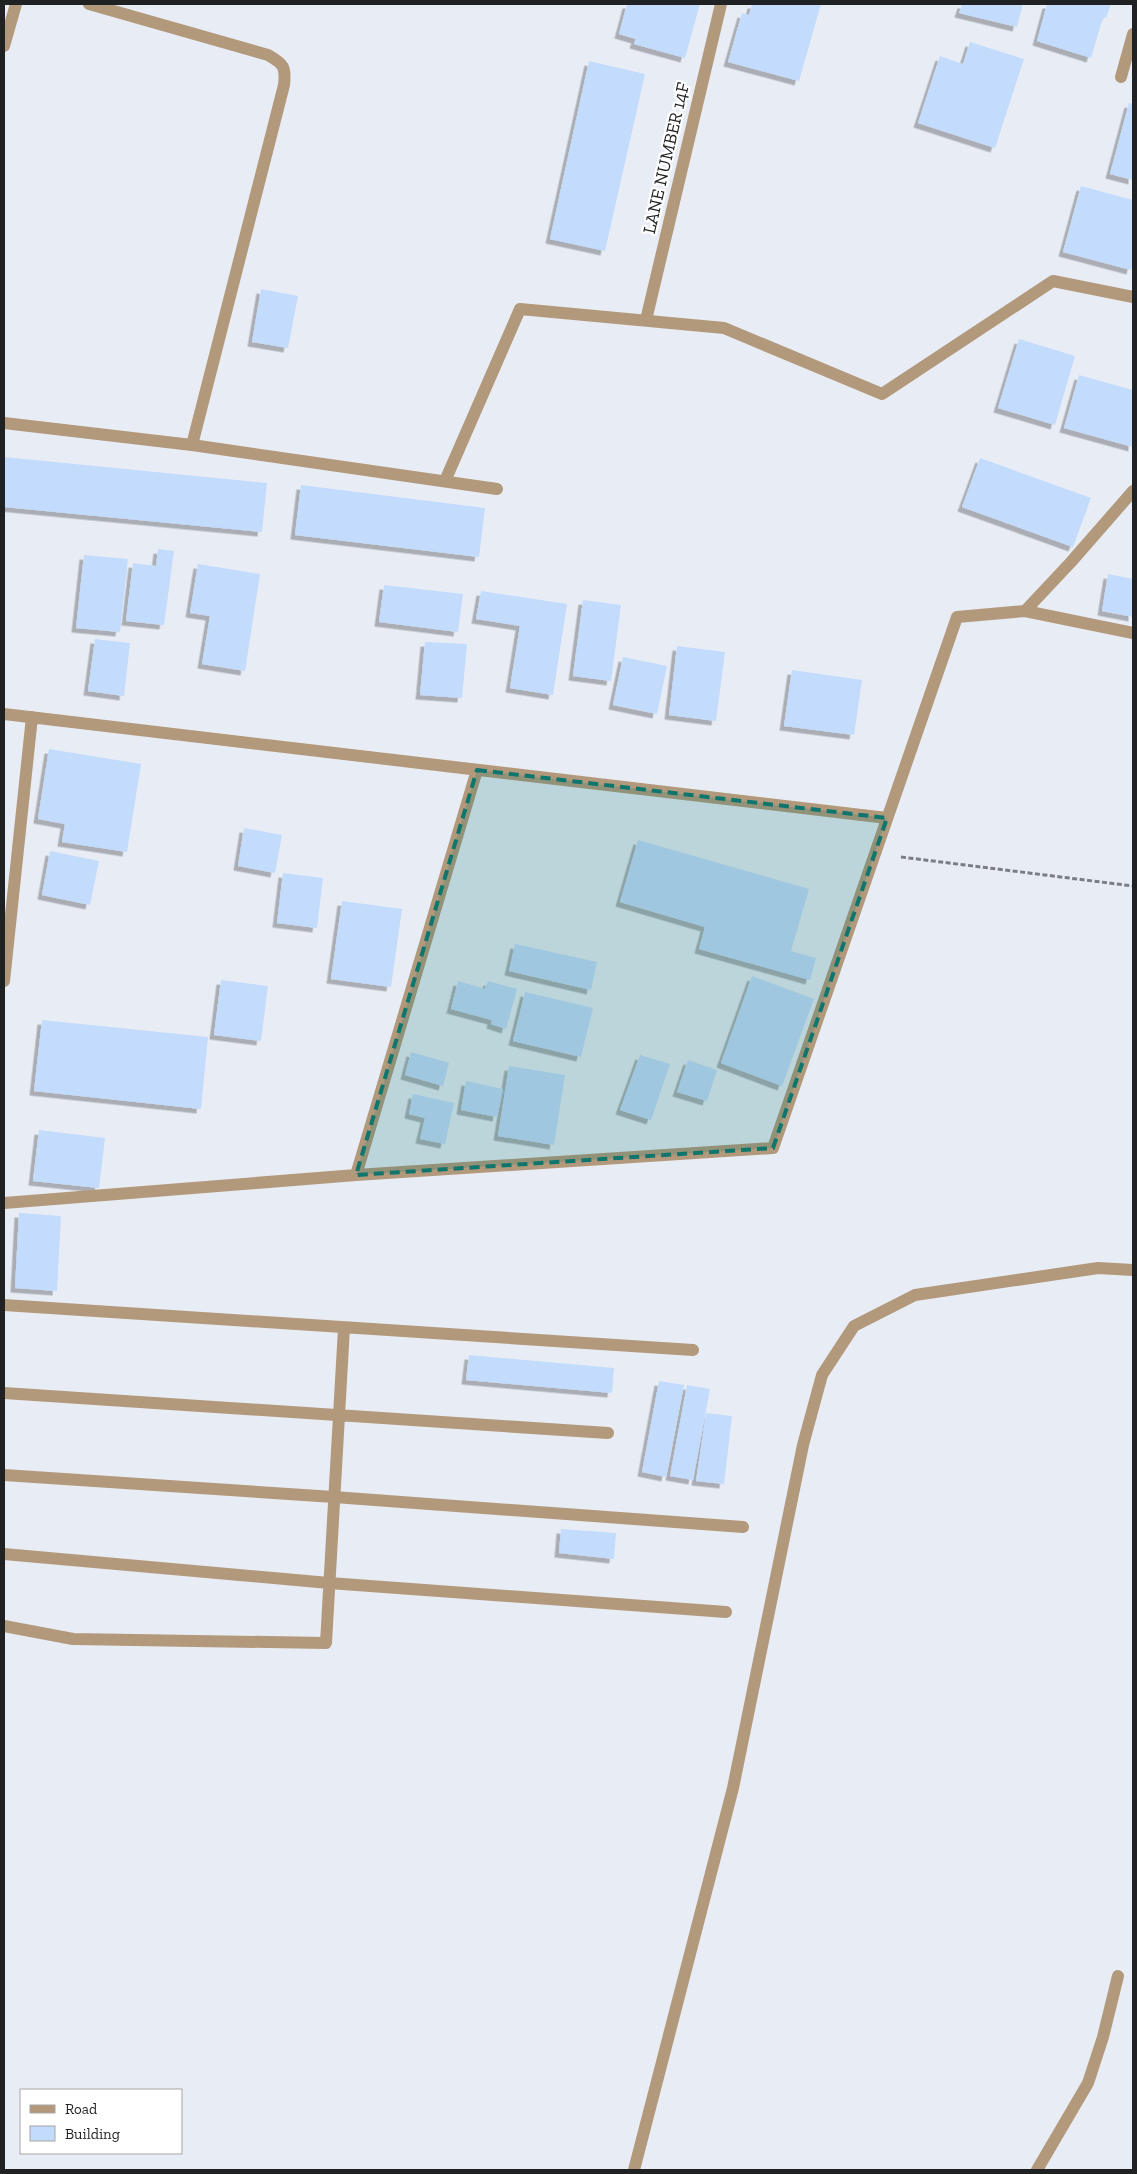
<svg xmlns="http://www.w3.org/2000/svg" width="1137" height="2174" font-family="'Zilla Slab',serif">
  <defs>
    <filter id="shadow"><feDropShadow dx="-4.5" dy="4.5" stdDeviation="0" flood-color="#0004"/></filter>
  </defs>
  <rect width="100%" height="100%" fill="#e8edf5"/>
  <!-- building -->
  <path fill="#c3dbfc" filter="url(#shadow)" d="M627,4H700L685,58L634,44L636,39L619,34Z
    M752,4H821L799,81L728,62L742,13L749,15Z
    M962,4H1023L1017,27L959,13Z
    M1047,4H1111L1106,18L1103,17L1091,58L1037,41Z
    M970,42L1024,59L995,148L918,123L940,56L963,64Z
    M589,61L645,74L605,251L550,239Z
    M1129,103L1133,104V180L1110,174Z
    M1081,186L1133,200V261L1131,270L1063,252Z
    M261,289L298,296L288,348L252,342Z
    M1019,339L1075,356L1055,425L998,408Z
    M1079,375L1133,390V447L1064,428Z
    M4,457L267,483L262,532L4,507Z
    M980,458L1091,498L1073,547L962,507Z
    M301,485L485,508L479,557L295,535Z
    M158,549L174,551L164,625L126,621L133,563L156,566Z
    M84,555L128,559L120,632L76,628Z
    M198,564L260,574L245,671L202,664L210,616L190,613Z
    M1108,574L1133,579V617L1102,611Z
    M384,585L463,594L458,632L379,622Z
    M481,591L567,604L553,695L510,688L520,626L476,619Z
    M583,600L621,605L611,681L573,676Z
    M95,639L130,643L124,696L88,691Z
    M425,642L467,644L462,698L420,695Z
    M677,646L725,652L716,721L669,715Z
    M623,657L667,666L657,714L613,705Z
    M792,670L862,680L854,735L784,726Z
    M49,749L141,764L127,852L62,842L65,824L38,819Z
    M244,828L282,835L275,873L238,866Z
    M638,840L809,889L791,951L816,958L810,980L699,949L705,927L620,902Z
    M50,851L99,861L90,905L42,895Z
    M283,873L323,878L317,928L277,923Z
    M342,901L402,909L391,987L331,979Z
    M515,944L597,962L591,990L509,971Z
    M752,976L814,999L782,1086L721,1063Z
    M221,980L268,986L261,1041L214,1035Z
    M458,981L485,989L488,981L517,989L506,1029L491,1024L492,1020L451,1009Z
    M525,992L593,1008L581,1057L513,1041Z
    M42,1020L208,1037L201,1109L34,1091Z
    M411,1052L449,1063L443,1086L405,1075Z
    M640,1055L670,1064L651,1120L620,1110Z
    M688,1060L717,1070L707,1101L677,1092Z
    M509,1066L565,1075L554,1145L498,1136Z
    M466,1081L503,1089L497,1117L461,1110Z
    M413,1094L454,1103L445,1144L420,1139L425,1118L409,1114Z
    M39,1130L105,1138L99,1188L33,1181Z
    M19,1213L61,1216L57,1291L15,1288Z
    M469,1355L614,1368L612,1393L466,1380Z
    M659,1381L684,1385L666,1477L642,1472Z
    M687,1385L710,1389L693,1480L670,1476Z
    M706,1413L732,1416L724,1484L696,1481Z
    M561,1529L616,1533L614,1559L559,1553Z"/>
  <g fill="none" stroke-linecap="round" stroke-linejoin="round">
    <!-- path -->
    <path stroke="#7a7e83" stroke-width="3" stroke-dasharray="5 2.5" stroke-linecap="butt" d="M901,857L1133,886"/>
    <!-- service -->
    <path stroke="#b3997c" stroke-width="12" d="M646,320L721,4
      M1037,2170L1088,2083L1103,2037L1118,1976"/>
    <!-- minor -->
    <path stroke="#b3997c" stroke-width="12" d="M89,4L268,55C284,64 286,67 284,85L192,445
      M4,46L16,4
      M1121,77L1133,34
      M4,423L192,445L497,489
      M445,481L520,309L724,328L882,394L1053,281L1133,297
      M1025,611L1133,633
      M4,714L887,818
      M4,981L32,717
      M356,1175L477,770
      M4,1203L356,1175L773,1148L957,617L1025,611L1071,562L1133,491
      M4,1305L693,1350
      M4,1393L608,1433
      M4,1475L334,1497L743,1527
      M4,1554L329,1583L726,1612
      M4,1626L73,1639L326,1643L344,1328
      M634,2170L733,1788L803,1445L822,1375L854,1326L915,1295L1098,1268L1133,1270"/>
  </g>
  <!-- marked area -->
  <path fill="#0f766e" fill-opacity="0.2" stroke="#0f766e" stroke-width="4" stroke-dasharray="10 6" stroke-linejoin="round" d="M477,770L887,818L773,1148L356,1175Z"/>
  <g text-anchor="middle" stroke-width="4.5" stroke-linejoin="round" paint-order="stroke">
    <!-- street labels -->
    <g font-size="18" fill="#1f2123" stroke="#fff">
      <text transform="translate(666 158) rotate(-77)" y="6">LANE NUMBER 14F</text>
    </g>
  </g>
  <!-- border -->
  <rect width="1137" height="2174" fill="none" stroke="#1f2123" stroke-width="10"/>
  <!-- legend -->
  <rect x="20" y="2089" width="162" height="65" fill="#ffffff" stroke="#a5a6a7"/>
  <rect x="30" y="2105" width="25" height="8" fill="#b3997c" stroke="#a5a6a7"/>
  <text x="65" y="2114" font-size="15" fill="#1f2123">Road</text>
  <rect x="30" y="2126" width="25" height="15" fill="#c3dbfc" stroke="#a5a6a7"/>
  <text x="65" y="2139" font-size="15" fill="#1f2123">Building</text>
</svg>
